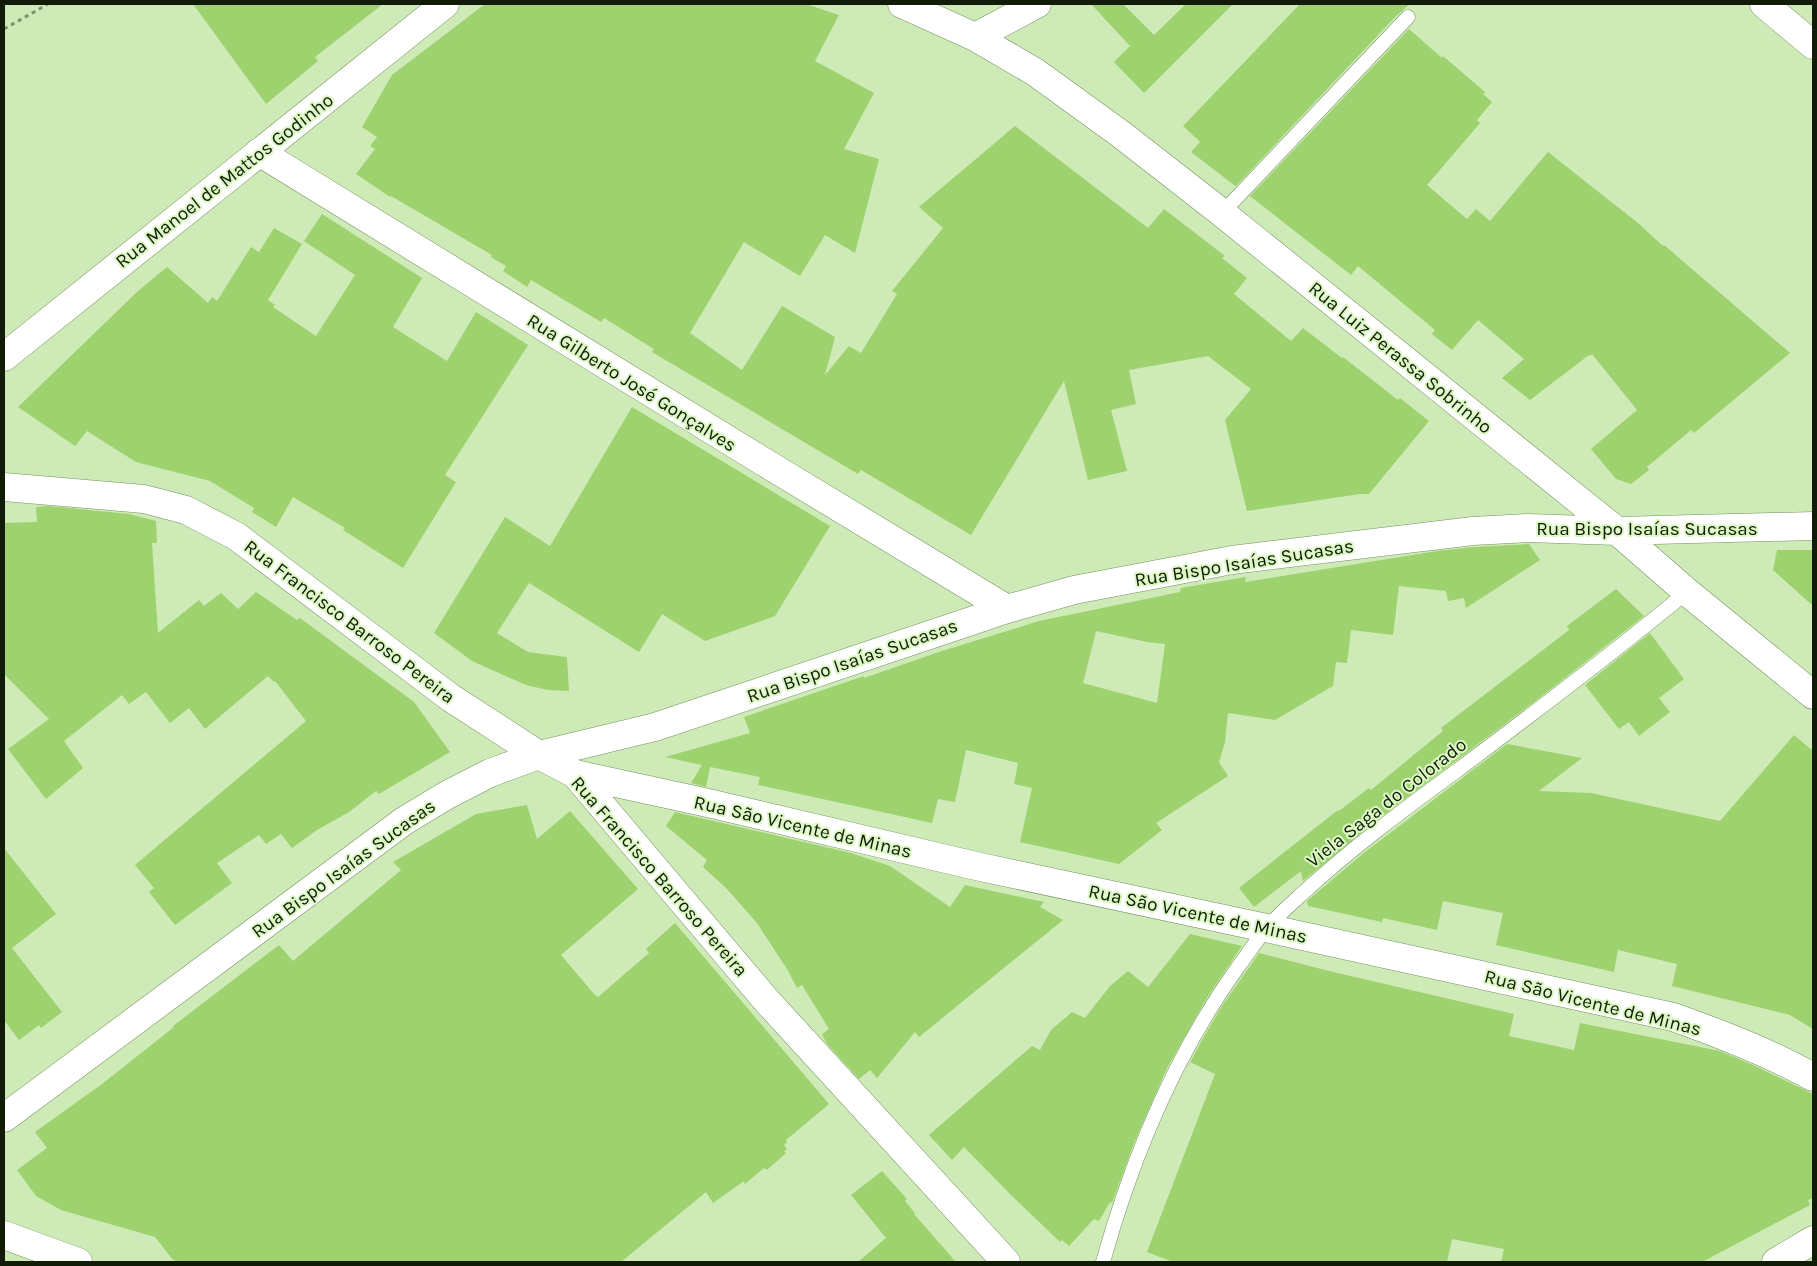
<svg xmlns="http://www.w3.org/2000/svg" width="1817" height="1266" font-family="Karla,sans-serif">
  <rect width="100%" height="100%" fill="#ceebb7"/>
  <!-- building -->
  <path fill="#9dd26e" fill-rule="evenodd" d="M193,4H383L315,57L318,61L266,104Z
    M485,4H806L839,15L815,61L874,93L844,149L879,159L855,253L825,235L800,276L744,242L690,333L742,370L782,306L835,337L825,375L849,346L861,353L897,294L892,291L943,228L919,207L1015,126L1148,228L1164,209L1225,256L1222,258L1247,278L1234,294L1291,341L1303,328L1342,358L1343,357L1398,400L1400,398L1429,421L1369,494H1360L1247,511L1225,420L1251,389L1208,356L1129,370L1136,404L1111,410L1127,471L1088,480L1064,381L971,535L861,470L858,474L652,352L654,349L604,318L601,322L531,280L527,287L503,271L506,266L491,257L492,255L391,196L390,197L356,174L375,149L370,146L377,137L362,127L392,75Z
    M1091,4H1123L1154,35L1186,4H1233L1144,93L1114,62L1130,46Z
    M1300,4H1410L1395,17L1236,186L1234,185L1191,152L1200,142L1183,126Z
    M1409,29L1442,58L1443,56L1485,92L1483,94L1492,102L1477,120L1480,123L1427,185L1467,219L1476,209L1490,221L1548,152L1638,223L1663,246L1664,245L1790,353L1694,433L1691,430L1647,467L1649,470L1631,484L1616,479L1591,449L1637,410L1592,354L1590,356L1589,355L1530,400L1502,378L1524,359L1478,320L1452,350L1432,334L1435,330L1358,266L1351,275L1250,196Z
    M322,214L422,278L393,327L447,361L476,312L528,345L445,475L456,482L403,568L343,530L345,528L293,497L276,527L252,512L254,508L210,481L136,462L87,431L75,446L18,407L138,291L167,267L208,303L212,297L217,301L251,247L259,252L274,228L302,244L268,300L275,305L273,307L316,336L355,275L304,241Z
    M632,407L830,526L775,616L705,641L662,614L639,652L529,583L497,633L528,652L567,657L569,691L548,690L526,685L472,661L434,633L505,517L550,546Z
    M48,506L129,514L156,521L157,543H152L158,633L199,600L204,606L221,593L238,609L256,592L297,620L300,618L414,702L450,752L379,794L376,791L349,812L317,830L292,848L281,834L266,844L259,835L217,863L232,883L175,925L149,892L154,888L135,865L306,721L275,681L274,682L268,676L205,729L189,708L170,723L146,692L129,704L122,695L64,741L83,768L46,799L8,749L49,719L4,674V523L37,522L36,507Z
    M1529,544L1540,560L1466,608L1464,598L1448,601L1446,591L1399,586L1393,635L1351,630L1347,663L1336,662L1333,686L1275,720L1228,713L1225,742L1219,762L1228,776L1156,823L1162,830L1119,864L1020,842L1032,788L1014,784L1018,763L966,750L955,802L938,799L932,823L758,785L760,777L710,767L706,787L691,783L702,765L665,757L750,733L744,717L864,676V678L939,652L1039,621L1180,592L1181,588L1246,577L1245,582L1437,551L1474,547ZM1096,631L1147,642L1165,644L1157,703L1083,683Z
    M1777,550H1813V606L1773,570Z
    M1616,589L1644,616L1538,699L1373,823L1303,881L1301,871L1254,907L1239,888L1338,810L1339,811L1369,788L1371,790L1443,731L1441,728L1569,630L1567,626Z
    M1650,633L1684,679L1659,698L1670,712L1639,736L1629,722L1619,729L1585,685Z
    M1794,735L1813,751V1029L1790,1015L1672,986L1677,964L1618,950L1614,972L1496,945L1503,913L1443,901L1437,930L1383,918L1382,922L1308,906L1307,901L1365,852L1507,744L1582,758L1539,791L1591,793L1720,821Z
    M527,805L537,839L570,811L638,889L561,955L594,994L598,997L649,953L646,949L675,923L829,1104L786,1140L787,1142L784,1145L787,1149L784,1151L786,1153L767,1170L764,1168L745,1184L744,1181L713,1203L706,1192L621,1262H181L173,1260L155,1237L61,1210L36,1196L17,1170L47,1148L35,1132L102,1084L174,1027L173,1026L279,945L293,961L401,870L393,862L476,814Z
    M675,812L851,853L890,866L950,907L965,885L1044,902L1040,907L1063,920L919,1037L915,1032L877,1078L870,1070L859,1079L827,1044L822,1034L829,1029L802,985L797,988L787,969L757,923L726,888L703,867L707,860L666,826Z
    M4,848L56,914L12,948L62,1012L41,1028L39,1025L19,1040L4,1020Z
    M1190,934L1242,946L1208,996L1167,1068L1134,1143L1112,1203L1110,1202L1099,1221L1094,1219L1069,1246L1062,1240L1060,1242L1013,1197L964,1147L952,1160L929,1135L1032,1046L1040,1050L1051,1030L1072,1012L1085,1018L1110,986L1128,971L1148,987Z
    M1259,953L1329,971L1514,1014L1509,1036L1574,1050L1580,1023L1720,1051L1755,1066L1813,1094V1198L1808,1200L1810,1205L1702,1262H1501L1504,1249L1452,1239L1447,1262H1173L1147,1252L1215,1074L1190,1062L1183,1076L1202,1040L1222,1006Z
    M882,1171L907,1199L905,1201L915,1213L914,1214L956,1262H858L886,1238L851,1195Z"/>
  <g fill="none" stroke-linecap="round" stroke-linejoin="round">
    <!-- service casing -->
    <g stroke="#75905f" stroke-width="15">
      <path id="service" d="M1222,213L1408,17
        M1103,1262C1132,1158 1174,1056 1238,967C1248,954 1257,939 1268,927C1279,914 1292,903 1304,892C1352,848 1403,810 1455,772C1534,713 1612,654 1687,592"/>
    </g>
    <!-- minor casing -->
    <g stroke="#75905f" stroke-width="29">
      <path id="minor" d="M902,4L975,37L1035,72L1122,135L1222,213L1617,531L1687,592L1813,695
        M1764,4L1813,45
        M975,37L1037,4
        M259,152L764,462L1007,609
        M4,357L445,4
        M4,487L144,499L186,510L236,536L451,698L539,755L575,774L766,1000L1006,1262
        M575,774L708,803L976,866L1266,928L1673,1017C1721,1034 1768,1052 1813,1077
        M4,1118L404,821L447,795L490,773L539,755L655,727L1007,609L1074,590L1232,560L1473,531L1528,528L1617,531L1813,526
        M4,1235L78,1262
        M1776,1262L1813,1240"/>
    </g>
    <!-- path -->
    <path stroke="#7d916c" stroke-width="3" stroke-dasharray="4 4" stroke-linecap="butt" d="M4,29L48,4"/>
    <!-- service -->
    <use href="#service" stroke="#fff" stroke-width="14"/>
    <!-- minor -->
    <use href="#minor" stroke="#fff" stroke-width="28"/>
  </g>
  <g text-anchor="middle" stroke-width="4" stroke-linejoin="round" paint-order="stroke">
    <!-- street labels -->
    <g font-size="19" fill="#111b08" stroke="#dbf8c3">
      <text transform="translate(224 180) rotate(-38)" y="7">Rua Manoel de Mattos Godinho</text>
      <text transform="translate(1401 357) rotate(39)" y="7">Rua Luiz Perassa Sobrinho</text>
      <text transform="translate(632 382) rotate(32)" y="7">Rua Gilberto José Gonçalves</text>
      <text x="1647" y="535">Rua Bispo Isaías Sucasas</text>
      <text transform="translate(1244 562) rotate(-9)" y="7">Rua Bispo Isaías Sucasas</text>
      <text transform="translate(350 621) rotate(37)" y="7">Rua Francisco Barroso Pereira</text>
      <text transform="translate(852 660) rotate(-19)" y="7">Rua Bispo Isaías Sucasas</text>
      <text transform="translate(1386 802) rotate(-38)" y="7">Viela Saga do Colorado</text>
      <text transform="translate(803 826) rotate(13)" y="7">Rua São Vicente de Minas</text>
      <text transform="translate(343 868) rotate(-36)" y="7">Rua Bispo Isaías Sucasas</text>
      <text transform="translate(660 876) rotate(49)" y="7">Rua Francisco Barroso Pereira</text>
      <text transform="translate(1198 913) rotate(12)" y="7">Rua São Vicente de Minas</text>
      <text transform="translate(1593 1002) rotate(14)" y="7">Rua São Vicente de Minas</text>
    </g>
  </g>
  <!-- border -->
  <rect width="1817" height="1266" fill="none" stroke="#111b08" stroke-width="10"/>
</svg>
